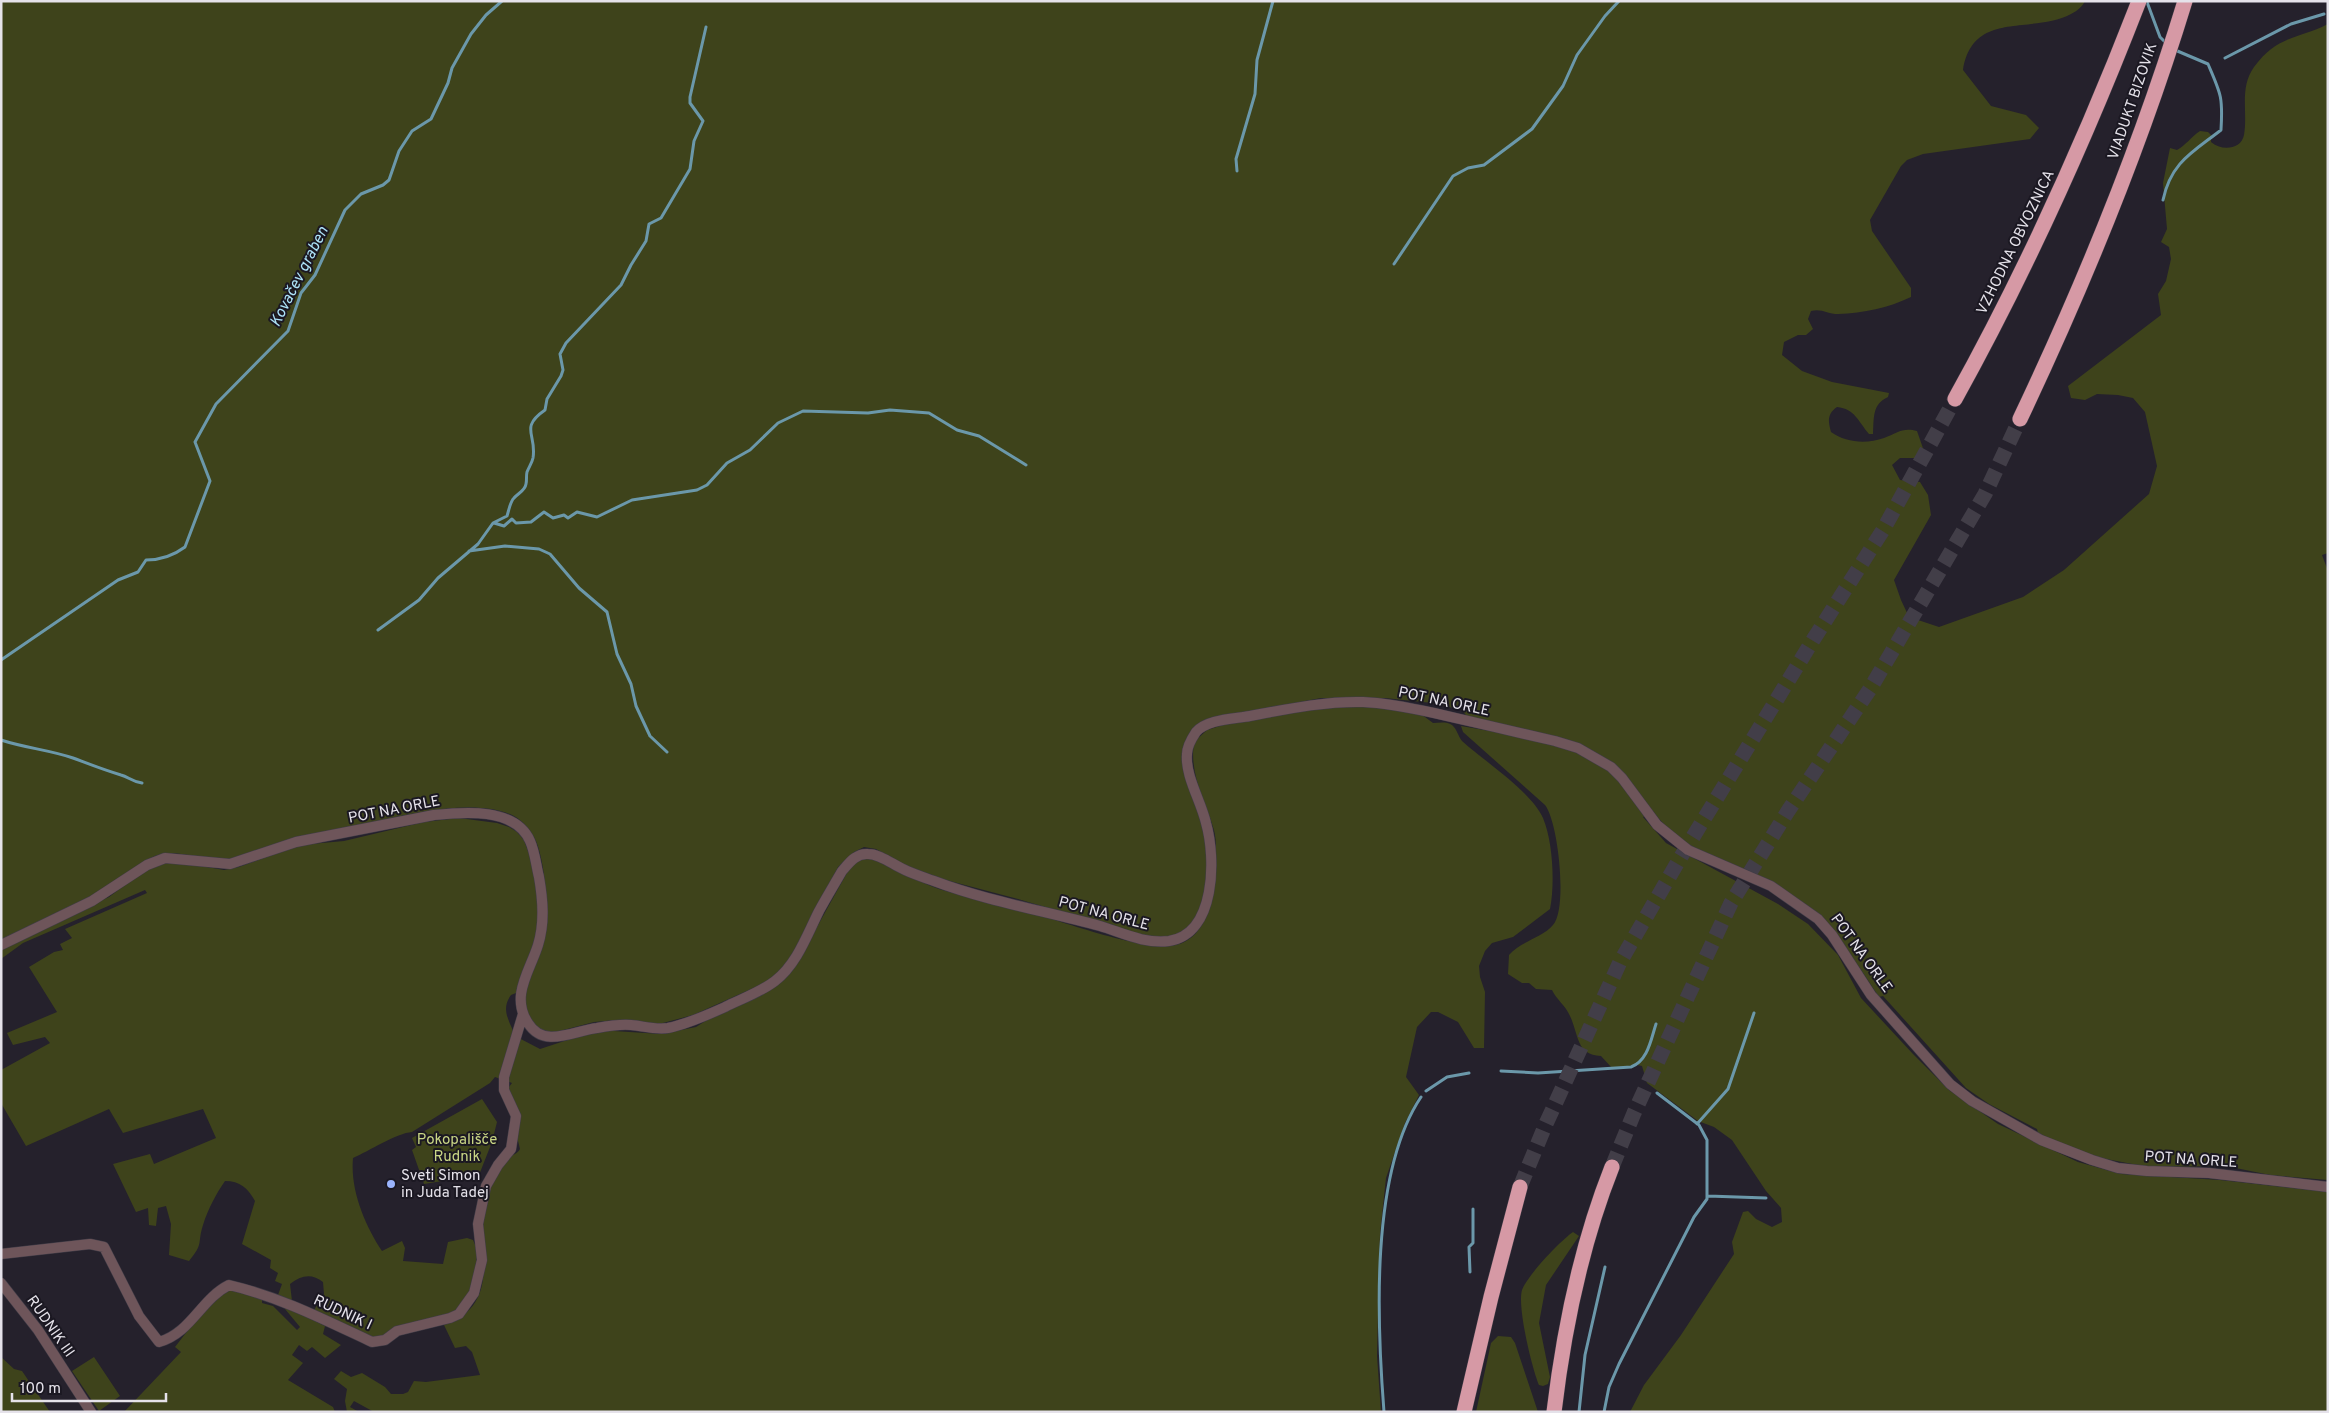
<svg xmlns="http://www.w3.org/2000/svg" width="2329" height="1413" font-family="Overpass,sans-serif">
  <rect width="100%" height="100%" fill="#25212c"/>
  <!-- green -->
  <path fill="#3e431b" d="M1,1H2085C2083,6 2077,11 2071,14C2032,35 1973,9 1963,70L1991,106L2026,115L2039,128L2030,139L1923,154L1907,160L1901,166L1870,220L1872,231L1911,288V297C1888,308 1864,313 1838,314C1828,314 1821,308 1811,311L1808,319L1813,329L1806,335H1798L1784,342L1782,355L1802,371L1832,382L1889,393L1888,397C1872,404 1874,418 1873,434H1869C1858,421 1855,409 1837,407C1827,414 1828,421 1831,432C1846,443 1867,444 1884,438C1897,433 1903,427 1917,431L1925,454L1923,458H1900L1892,465L1900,480L1920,482L1928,495L1931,515L1894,580L1901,600L1909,617L1939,627L2023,597L2064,570L2149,494L2157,466L2145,412L2133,398L2118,395L2097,394L2085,400L2071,398L2068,386L2161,315L2158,294L2166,281L2171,259L2169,247L2161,242L2167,229L2163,183L2170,148L2177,150C2186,145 2191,137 2200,131L2208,132L2211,135V142C2221,151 2241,150 2244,135C2248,112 2239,88 2254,67C2278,35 2296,40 2328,24V553L2322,555L2328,571V1180L2270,1175L2226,1166L2148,1167L2101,1158L2075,1150L2038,1133L2037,1129L1989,1104L1966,1088L1883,996L1879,997C1868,981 1857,962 1844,947C1833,935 1797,905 1783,895C1739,867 1685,856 1653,811L1643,817L1666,843L1778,904L1808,924L1838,955L1861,998L1913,1054L1949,1090L1998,1124L2078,1162L2121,1174L2220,1180L2328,1192V1412H1630L1644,1385L1681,1335L1734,1254L1732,1242L1743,1212L1748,1211L1756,1219L1772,1227L1782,1222L1781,1208L1766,1191L1732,1140L1714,1127L1698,1121L1647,1083L1642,1066L1637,1065L1612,1068L1601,1056C1576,1055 1579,1035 1570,1016C1566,1006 1556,999 1552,990L1536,989L1529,983H1522L1508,974L1509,955C1521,941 1542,938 1553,925C1568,908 1558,821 1545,805L1463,732L1461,726L1490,731L1492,723L1468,718L1462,710L1432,703L1385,698H1321L1228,716L1186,740C1196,786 1230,903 1181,933C1169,940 1152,936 1140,935L1018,899L946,880L904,865L876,849L864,847L854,852L838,867L790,960L771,980L693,1015L659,1024L617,1020L594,1022L548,1034L539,1033C533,1022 524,1012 524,998C524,977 538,958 544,939C550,917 545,859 535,839C530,830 523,821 514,816C454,785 300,847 232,860C208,864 179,847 155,856C137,863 123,879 107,889C73,908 36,923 1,940Z
    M1319,707H1376L1421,714L1433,723C1439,723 1446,721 1452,725C1457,729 1458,736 1462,741C1484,761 1532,792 1543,818C1553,842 1555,884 1550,909L1513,937L1492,943L1485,951L1479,966L1480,977L1485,992L1484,1048H1474L1458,1022L1438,1012H1431L1417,1027L1406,1077L1419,1095L1405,1123L1386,1178L1380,1234L1377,1356L1381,1412H374L354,1401L350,1407L359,1412H347L345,1401L347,1389L334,1379L341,1371L351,1377L362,1373L385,1387L391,1394H403L408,1392L414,1381L426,1382L480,1375L472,1352L466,1346L455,1348L444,1325C507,1303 473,1242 486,1197C489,1186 498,1169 506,1160C510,1155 517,1155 520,1149L506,1091L512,1083L495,1077L490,1083L412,1132C397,1133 369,1151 353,1158C350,1190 365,1225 382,1251L402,1241L405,1248L403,1261L443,1264L448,1242L467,1238L473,1240L478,1252L470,1295L452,1314L374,1338L314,1310L324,1294L323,1282C312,1273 301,1275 290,1284L292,1301L278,1295L282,1284L275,1281L278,1273L270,1268L271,1260L242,1244L255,1201C248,1188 240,1181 225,1181C216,1194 208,1209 203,1225C197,1244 204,1243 189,1261L169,1255L171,1224L166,1206L158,1208L156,1226L149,1225L148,1208L136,1212L113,1164L150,1154L154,1164L216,1138L203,1109L123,1133L109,1109L26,1146L1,1103V1070L50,1043L45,1037L13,1045L7,1033L57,1012L29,967L54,952L63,950L60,944L72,938L65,929L147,893L145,890L23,943L1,959V949L19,938L109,897L148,868L173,861L224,870L239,867L300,845L344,841L424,822L459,818L497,823L509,827L517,832L524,840L529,854L536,884L539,917L534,946L516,993L511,995C500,1010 510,1021 515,1036L540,1049L598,1030L661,1034L696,1027L797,963L848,871L859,860L866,857C891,866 914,880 939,889C964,897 991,901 1017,908C1052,918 1142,952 1175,945C1192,942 1202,928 1208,912C1214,893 1219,849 1214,830C1205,800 1189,774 1194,742L1207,730L1226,724Z
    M482,1099L497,1122L492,1142L479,1175L424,1184L412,1150L416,1147L412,1138Z
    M1573,1232L1579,1236L1546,1285L1539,1323L1550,1377L1548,1384L1543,1386L1539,1385C1532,1368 1517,1307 1522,1290C1527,1276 1560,1241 1573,1232Z
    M232,1289L262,1297V1303L273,1306L297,1330L300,1327L285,1309L287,1307L325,1326L323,1334L341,1345L325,1358L312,1347L307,1351L299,1345L292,1355L303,1363L288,1380L333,1407L335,1412H124L181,1352L175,1347L209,1303Z
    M1498,1336L1511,1337L1515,1343L1538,1412H1476L1491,1343Z
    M1,1357L14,1369L22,1371L50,1412H1Z
    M94,1357L120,1396L99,1411L72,1371Z"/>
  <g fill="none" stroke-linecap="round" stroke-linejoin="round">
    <!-- stream -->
    <path stroke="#6b98aa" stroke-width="3" d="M2147,2L2160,37L2166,43
      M2225,58L2291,24L2324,14
      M1237,171L1236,159L1255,94L1257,60L1273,1
      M2163,200C2171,162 2193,152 2221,130C2223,97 2221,94 2208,64L2175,50
      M1394,264L1453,176L1468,168L1484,165L1532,129L1563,86L1577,55L1605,16L1619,1
      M494,523L504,526L512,519L516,523L531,522L544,512L553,518L564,515L568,518L577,512L597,517L632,500L697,490L707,485L727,463L750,450L778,423L803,411L868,413L890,410L929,413L957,430L979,436L1026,465
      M469,551L505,546L539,549L550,554L579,588L607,612L617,654L631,684L636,706L650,736L667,752
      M378,630L419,600L438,578L478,544L493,523L507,516C509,510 510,502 514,498C518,493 525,491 526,484C527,480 526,476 527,472C529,467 532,463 533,458C537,434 519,428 545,410L547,399L561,376L563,370L560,354L566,343L621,285L631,265L646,241L649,224L661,218L690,169L694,141L703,121L690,103V97L706,27
      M1,660L118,580L138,572L146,560C160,560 173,556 185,547L210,481L195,442L216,404L288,331L301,293L315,275L345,210L361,194L383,185L389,180L399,151L412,131L431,119L448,83L452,68L471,34L486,15L502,1
      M1,740C25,748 50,750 73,758C89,764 104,770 121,775C129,777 130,781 142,783
      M1501,1071L1538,1073L1631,1067C1648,1061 1651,1039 1656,1024
      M1426,1091L1447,1077L1469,1073
      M1697,1124L1728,1089L1754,1013
      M1708,1196L1766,1198
      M1470,1272L1469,1247L1473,1243V1209
      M1384,1412C1377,1323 1370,1173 1421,1097
      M1579,1412L1585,1355L1605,1267
      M1604,1412L1609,1387L1619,1364L1694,1217L1707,1199V1140L1699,1125L1657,1093"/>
    <!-- motorway-tunnel -->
    <path stroke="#423e48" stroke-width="15" stroke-dasharray="15 8" stroke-linecap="butt" d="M1612,1167L1634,1113L1731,903L1788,811L1870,689L1985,494L2020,419
      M1520,1187L1545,1126L1620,962L1679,860L1813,640L1883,530L1955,399"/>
    <!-- minor casing -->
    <g stroke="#403c47" stroke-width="11">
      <path id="minor" d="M1,945L92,901L147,865L165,858L230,864L296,842L434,815C463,812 515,807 530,841C535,852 536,865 539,877C543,900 545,923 538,945C530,971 510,996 528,1023C544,1049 573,1031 597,1028C608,1026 620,1024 631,1025C643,1026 655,1030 668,1028C688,1024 707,1015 725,1007C741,999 761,992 775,981C797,964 807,935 819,911C826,898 834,885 842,871C849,863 856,853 868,854C880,854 892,864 903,869C913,874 923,877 934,881C987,901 1045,911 1100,926C1123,933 1144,944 1169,941C1216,934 1216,858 1206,823C1201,801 1185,776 1187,754C1187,747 1192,738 1196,732C1207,719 1234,719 1250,716C1287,709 1325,701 1363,702C1387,703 1411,708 1434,713C1474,722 1515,732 1555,741L1578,748L1611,767L1622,778L1657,825L1688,850L1771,886L1818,919L1832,935L1871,995L1950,1084L1972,1101L2041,1140L2092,1160L2118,1168L2147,1171L2209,1173L2328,1187
        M1,1254L90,1244L104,1247L139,1316L159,1342C191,1333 201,1299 229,1285C280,1297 325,1320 372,1342L385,1340L397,1331L450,1318L459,1314L474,1293L482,1260L478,1224L486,1186L498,1165L511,1149L516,1116L504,1090V1077L523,1014
        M1,1283L38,1330L91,1412"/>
    </g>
    <!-- motorway casing -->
    <g stroke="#403c47" stroke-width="16">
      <path id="motorway" d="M1955,399C2026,271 2086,138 2139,1
        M2020,419C2084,284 2141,145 2185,1
        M1464,1412L1491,1297L1520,1187
        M1554,1412C1564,1328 1581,1245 1612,1167"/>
    </g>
    <!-- minor -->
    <use href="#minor" stroke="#6e555a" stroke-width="10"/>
    <!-- motorway -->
    <use href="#motorway" stroke="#d699a5" stroke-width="15"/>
  </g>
  <!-- markers -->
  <circle fill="#9bb4fd" stroke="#1b1822" stroke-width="2" cx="391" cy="1184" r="5"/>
  <g text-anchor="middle" stroke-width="4" stroke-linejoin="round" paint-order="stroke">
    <!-- street labels -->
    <g font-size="15" fill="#e5e2ea" stroke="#1b1822">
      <text transform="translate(2132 101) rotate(-71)" y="5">VIADUKT BIZOVIK</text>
      <text transform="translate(2015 242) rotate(-64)" y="5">VZHODNA OBVOZNICA</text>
      <text transform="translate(1444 701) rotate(12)" y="5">POT NA ORLE</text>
      <text transform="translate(394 809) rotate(-11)" y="5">POT NA ORLE</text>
      <text transform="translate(1104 913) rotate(15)" y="5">POT NA ORLE</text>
      <text transform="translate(1862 953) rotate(54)" y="5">POT NA ORLE</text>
      <text transform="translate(2191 1159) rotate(4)" y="5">POT NA ORLE</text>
      <text transform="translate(343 1312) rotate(25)" y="5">RUDNIK I</text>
      <text transform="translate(51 1326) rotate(55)" y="5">RUDNIK III</text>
    </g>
    <!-- park labels -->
    <g font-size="15" fill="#c9d685" stroke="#1b1822">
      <text x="457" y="1144">Pokopališče<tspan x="457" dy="17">Rudnik</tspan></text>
    </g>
    <!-- poi labels -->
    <g font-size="15" fill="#e5e2ea" stroke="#1b1822" text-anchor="start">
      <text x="401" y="1180">Sveti Simon<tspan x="401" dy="17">in Juda Tadej</tspan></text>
    </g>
    <!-- water labels -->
    <g font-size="16" font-style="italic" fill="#ade3f8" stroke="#1b1822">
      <text transform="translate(298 276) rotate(-63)" y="6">Kovačev graben</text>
    </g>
  </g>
  <!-- border -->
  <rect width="2329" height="1413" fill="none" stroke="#e5e2ea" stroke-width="5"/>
  <!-- scale -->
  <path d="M12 1393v8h154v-8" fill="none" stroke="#e5e2ea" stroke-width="2.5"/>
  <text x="20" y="1393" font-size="15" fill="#e5e2ea" stroke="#1b1822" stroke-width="4" paint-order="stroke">100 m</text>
</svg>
